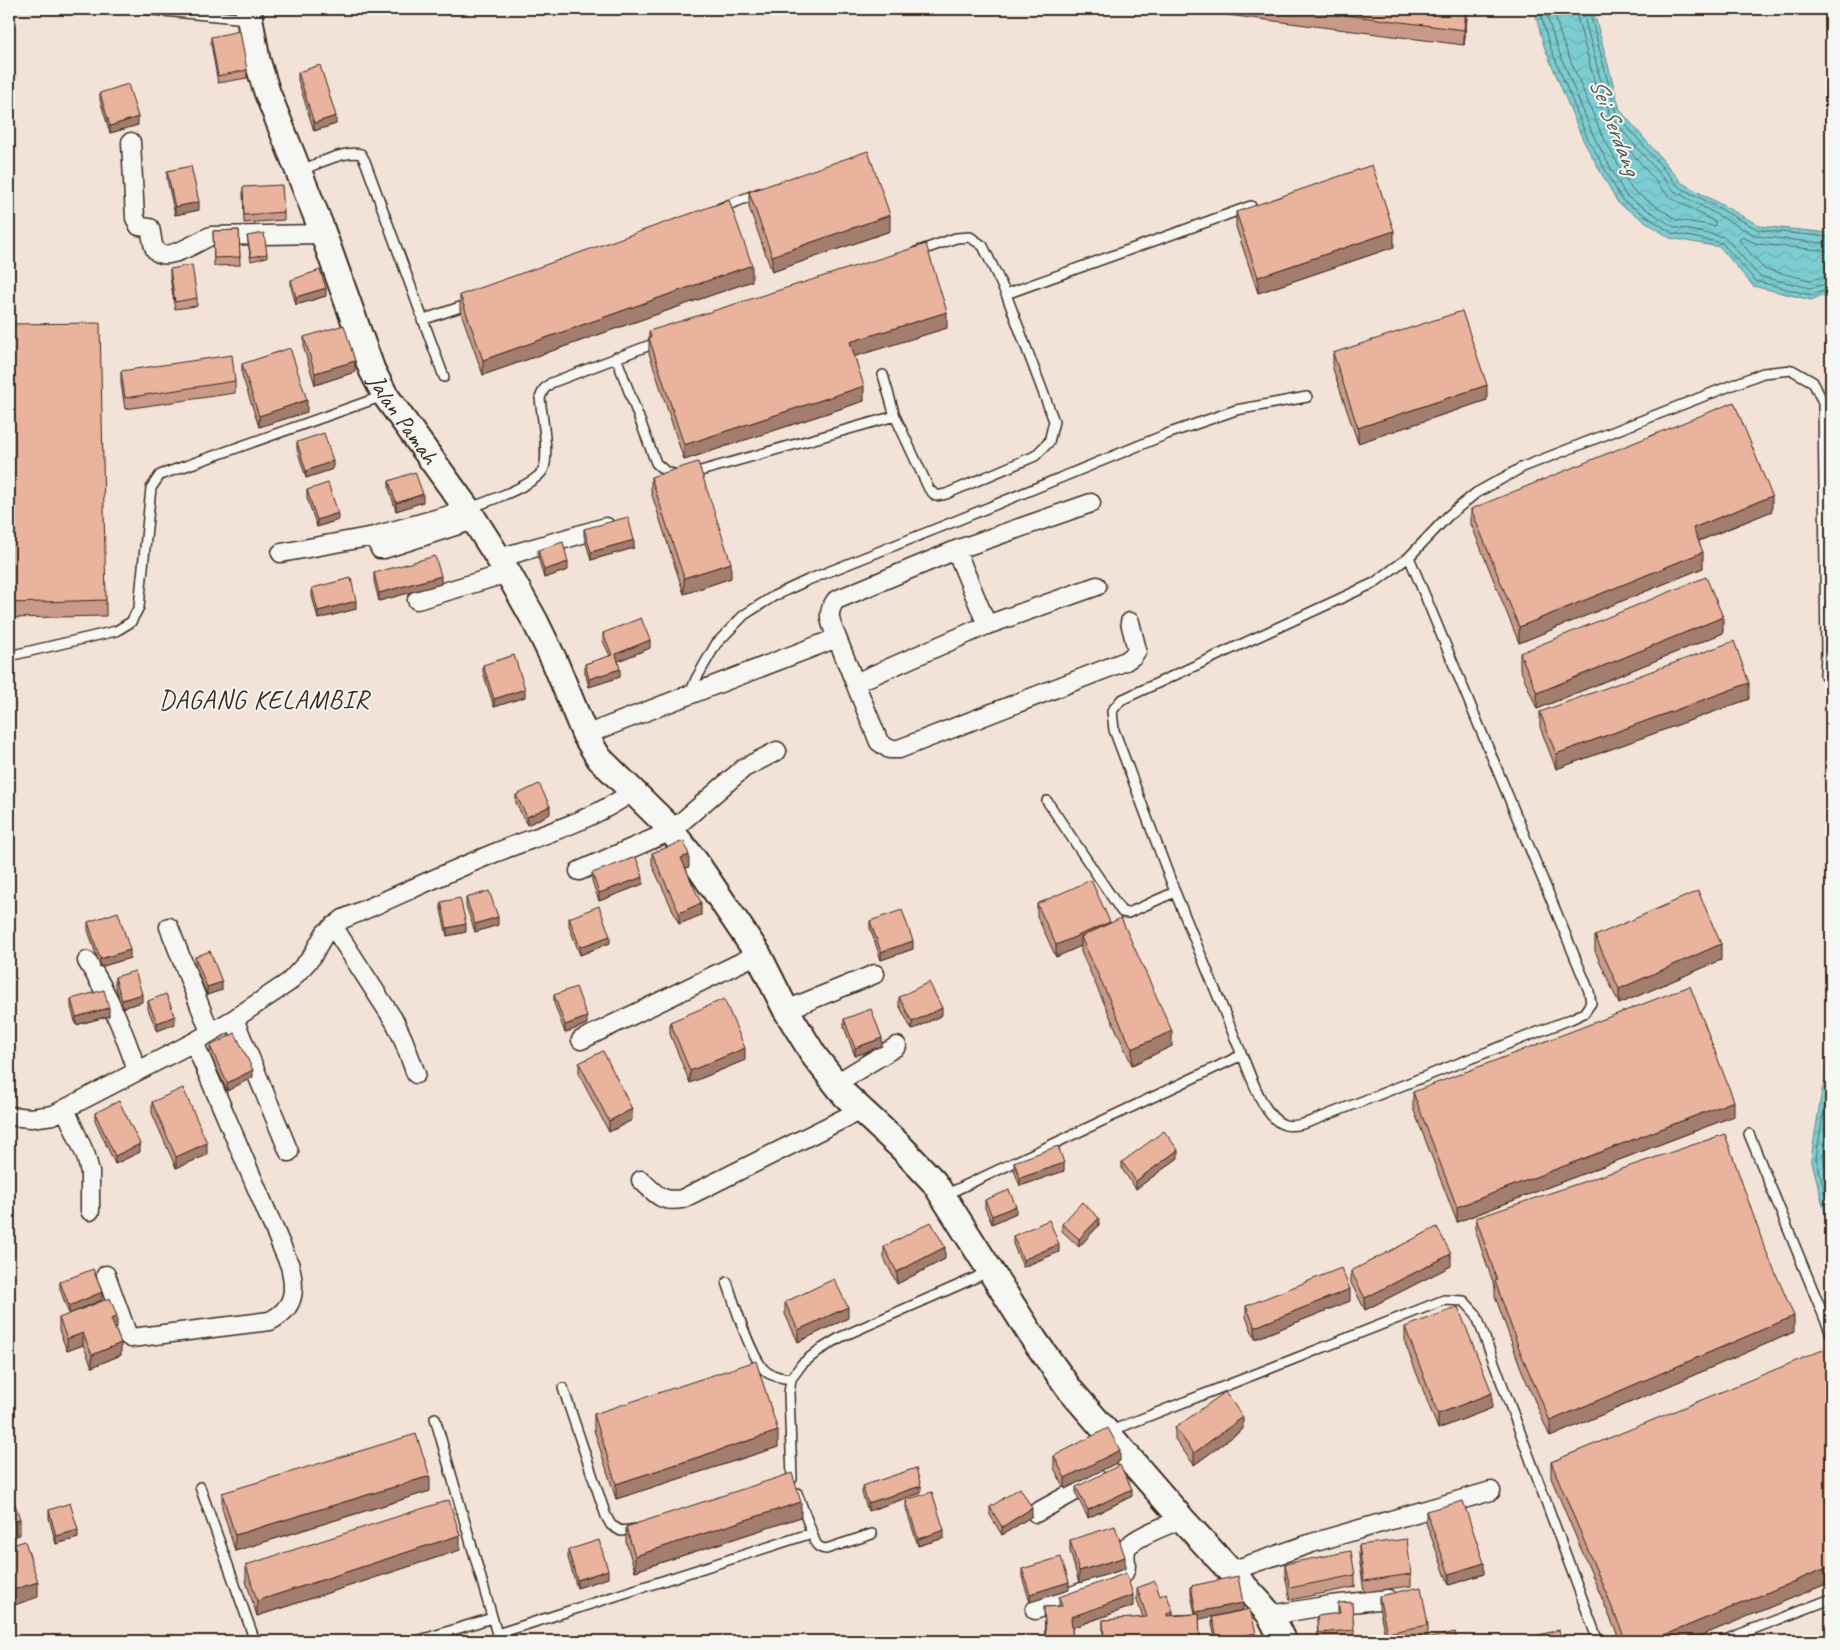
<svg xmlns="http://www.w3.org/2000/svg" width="1840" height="1650" font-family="Caveat,sans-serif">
  <defs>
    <pattern id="water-waves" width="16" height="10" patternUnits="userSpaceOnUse" patternTransform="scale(1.25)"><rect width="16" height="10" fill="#7ccdd2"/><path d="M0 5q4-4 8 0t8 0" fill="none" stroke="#6cb0b4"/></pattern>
  </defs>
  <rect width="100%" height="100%" fill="#f2e2d8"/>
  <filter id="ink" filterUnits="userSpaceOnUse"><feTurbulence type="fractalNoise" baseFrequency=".02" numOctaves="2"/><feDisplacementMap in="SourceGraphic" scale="10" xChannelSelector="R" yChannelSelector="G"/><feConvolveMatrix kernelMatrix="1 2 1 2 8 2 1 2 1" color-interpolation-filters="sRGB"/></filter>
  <g filter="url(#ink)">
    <!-- water -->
    <path fill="url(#water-waves)" stroke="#628c8a" d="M1534,9H1593L1620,110L1682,183L1760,226L1831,233V293L1811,300L1753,286L1720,247L1670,238L1618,203L1583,140L1544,46Z
      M1831,1062V1237L1811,1158L1822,1090Z"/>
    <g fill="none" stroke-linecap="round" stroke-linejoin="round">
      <!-- shore -->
      <path stroke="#556b66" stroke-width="1" d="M1539,9L1549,44L1587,137L1622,200L1672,233L1722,243L1756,281L1810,295L1831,289
        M1545,9L1555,42L1593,135L1626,196L1674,227L1725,237L1759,276L1810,288L1831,283
        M1553,9L1562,40L1600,131L1632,190L1677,220L1715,226V222L1669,197L1605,121L1575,9
        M1582,9L1610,116L1674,191L1756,236L1831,244
        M1589,9L1616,113L1678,186L1759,230L1831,237
        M1831,251L1758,244L1742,237L1739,240L1764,269L1810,280L1831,275
        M1831,1079L1827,1091L1816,1158L1831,1216
        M1831,1106L1823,1157L1831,1191"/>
      <!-- lane casing -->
      <g stroke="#3b2a1e" stroke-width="12">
        <path id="lane" d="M143,9L247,19
          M299,171C316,165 343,150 361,154L365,161L444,377
          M720,208L759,193
          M1006,294L1251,206
          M422,320L472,303
          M616,357L656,463L666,472L678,475
          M883,375L895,416L929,489L936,496L946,494L1035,456L1049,442L1054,421L1006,294L983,246L970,237L956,238L916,252
          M690,474L895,416
          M470,508C486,502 539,484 544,468C549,452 542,416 540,398L544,389L551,383L658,342
          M9,656L116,631L131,622L139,607L151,488L160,475L383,396
          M690,694L696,679L716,644L744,615L774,596L808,580L958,520L1167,434L1236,410L1307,397
          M1047,801L1122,912L1128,913L1175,892
          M1242,1055C1250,1073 1264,1120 1285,1125C1294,1127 1304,1124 1312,1121L1571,1019L1584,1013L1591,1003L1589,991L1409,557
          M1749,1134L1831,1334
          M945,1195L1242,1055L1175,892L1114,730L1112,711L1121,700L1374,583L1409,557L1448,516L1476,493L1523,467L1763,373L1792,370L1813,382L1823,402L1826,652L1825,676
          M727,1282C734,1302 752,1363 768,1373C775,1377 783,1378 791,1379
          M563,1388L606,1516L611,1525L621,1531L637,1529
          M435,1418L497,1634
          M1108,1432L1444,1300L1464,1301L1476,1314L1598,1641
          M787,1481L792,1479L789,1393L791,1379L802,1364L818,1351L841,1337L977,1277L988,1269
          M200,1487L255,1641
          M797,1493L812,1533
          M417,1641L492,1618
          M500,1641L497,1634L812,1533C815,1542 816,1548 826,1549L872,1534
          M1722,1641L1831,1599"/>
      </g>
      <!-- street casing -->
      <g stroke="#3b2a1e" stroke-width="21">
        <path id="street" d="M131,142L135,218L139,226L150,228C152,235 152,246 156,251C167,263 200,240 211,236L323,234
          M374,536L380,549H384L474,520
          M956,550L987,625
          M281,553L374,536L468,510
          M499,558L606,527
          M417,600L508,573
          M837,638C831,623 825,614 836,600L956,550L1091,503
          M855,683L879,742L889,749H899L1126,661L1133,656L1137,650L1130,622
          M585,735L837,638L855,683L987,625L1097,586
          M579,871L671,831L744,768L777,751
          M333,926L395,1022L403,1039L416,1074
          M169,927L210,1032
          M87,961C110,997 124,1032 137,1071
          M786,1010L875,974
          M234,1019L289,1152
          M581,1040L758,954
          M835,1084L897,1046
          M65,1109L86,1156L90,1172V1211
          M9,1116L31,1118L53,1115L194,1042L234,1019L289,982L311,958L325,933L343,919C395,897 445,873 497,852C543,834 591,821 632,792
          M641,1180C655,1193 661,1203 682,1199L861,1110
          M106,1275L128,1336L131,1338L270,1321C295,1308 296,1291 290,1266L194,1042
          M1036,1513L1097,1479
          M1231,1571L1312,1543L1491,1491
          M1035,1610L1121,1577C1131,1566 1122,1558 1127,1548C1130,1539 1172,1523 1182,1519
          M1270,1615L1331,1605L1388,1599"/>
      </g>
      <!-- secondary casing -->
      <g stroke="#3b2a1e" stroke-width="29">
        <g id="secondary">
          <path id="s1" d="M248,9L257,60L267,92L320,225L372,370L385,395L468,510L508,573L535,621L554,660L585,735L599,758L664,822L695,861L758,954L786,1010L815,1057L845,1095L900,1146L934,1182L1035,1341L1071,1391L1182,1519L1259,1602L1270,1615L1283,1641"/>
        </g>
      </g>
      <!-- lane -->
      <use href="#lane" stroke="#f6f6f2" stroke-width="9"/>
      <!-- street -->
      <use href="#street" stroke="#f6f6f2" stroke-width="18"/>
      <!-- secondary -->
      <use href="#secondary" stroke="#f6f6f2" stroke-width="25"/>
    </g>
    <!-- wall -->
    <path fill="#c89a87" stroke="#3b2a1e" d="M1180,9H1468L1464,45Z
      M211,37L247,70V78L218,83L211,44Z
      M298,72L336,124L314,131L298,80Z
      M100,93L138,125L110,133L100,100Z
      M167,171L199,210L175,215L167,179Z
      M243,187L284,212V220L244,223Z
      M749,192L890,231L772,272L749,207Z
      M1236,212L1394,247L1258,293L1236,227Z
      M239,230L240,265L214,266L213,231Z
      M247,236L267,254V257L251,261Z
      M170,269L197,298V306L175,309L170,277Z
      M291,280L326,296L296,305L291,287Z
      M752,281L483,375L460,310V295Z
      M9,324L106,600V616L9,618Z
      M947,328L855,356L864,401L684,460L649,353V331Z
      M304,337L355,372L315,385L304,349Z
      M1333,353L1487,400L1358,443L1333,369Z
      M242,364L307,412L259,427L242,375Z
      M121,371L235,381V393L125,409L121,383Z
      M297,442L333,469L306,478L297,449Z
      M651,477L731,578L684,594L651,492Z
      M389,481L423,502L396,511L389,488Z
      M307,490L338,520L317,527L307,498Z
      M1471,509L1772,511L1699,541L1703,568L1519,643L1471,524Z
      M584,529L634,548L591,560L584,536Z
      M538,550L568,570L544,578L538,557Z
      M374,573L441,584L379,601L374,581Z
      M312,588L356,609L318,619L312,596Z
      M603,633L650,648L618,661L620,677L589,687L585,672V664L610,656L603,641Z
      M1723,633L1537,709L1520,668V653Z
      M483,665L525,697L494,707L483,672Z
      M1749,699L1556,769L1540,727V712Z
      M516,795L550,814L527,825L516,803Z
      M652,853L689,867L686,868L701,915L679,924L652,865Z
      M592,873L643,884L599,901L592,881Z
      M466,898L498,925L475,932L466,906Z
      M441,902L466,932L447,936L441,910Z
      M1037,904L1110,923L1172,1046L1132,1065L1081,952V946L1056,957L1037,916Z
      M569,918L610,943L580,955L569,926Z
      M870,921L913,949L881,960L870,928Z
      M88,922L130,958L100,967L88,930Z
      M1595,936L1721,960L1619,1004L1595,951Z
      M195,957L222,990L207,995L195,965Z
      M115,977L142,1002L122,1008L115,985Z
      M554,995L587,1024L565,1033L554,1003Z
      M899,997L942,1015L912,1030L899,1005Z
      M71,999L109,1016L76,1025L71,1007Z
      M148,1001L175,1024L157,1031L148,1009Z
      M844,1019L882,1046L855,1056L844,1027Z
      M670,1022L745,1060L690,1083L670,1034Z
      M210,1046L253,1077L227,1091L210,1054Z
      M579,1063L632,1120L609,1132L579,1075Z
      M1413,1092L1734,1116L1457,1222L1413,1108Z
      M152,1102L207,1155L176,1168L152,1113Z
      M95,1113L140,1152L115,1164L95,1120Z
      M1178,1158L1136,1189L1122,1169V1162Z
      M1014,1162L1064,1171L1020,1186L1014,1170Z
      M985,1200L1016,1213L992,1224L985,1208Z
      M1476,1218L1794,1332L1550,1437L1520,1366L1495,1296V1288L1476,1233Z
      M1062,1224L1099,1225L1079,1247L1062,1231Z
      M1013,1236L1059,1252L1023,1267L1013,1244Z
      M884,1247L945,1259L897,1284L884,1258Z
      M1451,1266L1365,1310L1351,1283V1271Z
      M60,1282L102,1300L69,1314L60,1289Z
      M1350,1301L1255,1339L1246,1317V1306Z
      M785,1302L848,1318L798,1342L785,1314Z
      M59,1318L117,1328L115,1329L121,1355L92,1367L83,1345L67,1351L59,1330Z
      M1405,1327L1492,1408L1438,1429L1405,1343Z
      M1831,1351V1582L1688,1641H1620L1551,1478V1462Z
      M594,1414L778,1447L616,1499L594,1430Z
      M1175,1428L1243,1429L1194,1465L1175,1439Z
      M1054,1456L1120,1461L1065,1489L1054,1468Z
      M862,1486L921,1493L868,1511L862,1493Z
      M1076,1487L1132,1496L1088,1518L1076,1494Z
      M430,1491L235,1551L222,1508V1493Z
      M906,1500L944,1538L918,1546L906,1508Z
      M990,1507L1032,1516L1002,1535L990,1515Z
      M49,1510L78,1538L56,1544L49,1518Z
      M1426,1511L1484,1574L1449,1585L1426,1523Z
      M801,1517L635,1571L626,1542V1527Z
      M1070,1540L1125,1569L1079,1583L1070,1551Z
      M1359,1545L1411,1574V1586L1364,1592L1359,1557Z
      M460,1550L257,1616L246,1581V1565Z
      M568,1550L608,1578L577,1588L568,1558Z
      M1285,1564L1355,1575V1587L1290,1600L1285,1575Z
      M1022,1569L1069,1590L1030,1602L1022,1577Z
      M1191,1586L1199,1620L1200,1641H1103V1620L1143,1618L1137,1600V1588L1160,1596L1173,1615L1195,1614L1191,1594Z
      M1379,1596L1428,1625V1636L1404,1641H1386L1379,1607Z
      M1059,1597L1133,1606L1072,1628L1073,1641H1045L1044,1607L1059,1606Z
      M1338,1603L1354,1630V1638L1318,1641L1317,1616L1338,1614Z
      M1212,1617L1256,1640L1252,1641H1216L1212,1625Z"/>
    <!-- shaded-wall -->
    <path fill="#a37d6e" stroke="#3b2a1e" d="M1466,9H1468L1464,45V30Z
      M336,116V124L314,131V123Z
      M138,117V125L110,133V126Z
      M199,202V210L175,215V207Z
      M890,215V231L772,272V256Z
      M1394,231V247L1258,293V277Z
      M752,265V281L483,375V360Z
      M326,288V296L296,305V297Z
      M947,312V328L850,358V342Z
      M355,361V372L315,385V373Z
      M1487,385V400L1358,443V428Z
      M864,386V401L684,460V445Z
      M307,400V412L259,427V416Z
      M333,461V469L306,478V471Z
      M423,494V502L396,511V503Z
      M1772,496V511L1693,543V528Z
      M338,513V520L317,527V520Z
      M634,540V548L591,560V552Z
      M1703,552V568L1519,643V627Z
      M568,562V570L544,578V570Z
      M731,563V578L684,594V578Z
      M441,576V584L379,601V593Z
      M356,601V609L318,619V611Z
      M1723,617V633L1537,709V693Z
      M650,640V648L616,662V654Z
      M620,669V677L589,687V679Z
      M1749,683V699L1556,769V754Z
      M525,689V697L494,707V699Z
      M550,806V814L527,825V817Z
      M689,855V867L681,870V858Z
      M643,877V884L599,901V893Z
      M701,903V915L679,924V913Z
      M498,917V925L475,932V924Z
      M1110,922V933L1081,937V946L1056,957V945Z
      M466,924V932L447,936V928Z
      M610,936V943L580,955V947Z
      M913,941V949L881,960V952Z
      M1721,944V960L1619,1004V989Z
      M130,950V958L100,967V959Z
      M222,982V990L207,995V987Z
      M142,994V1002L122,1008V1000Z
      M109,1008V1016L76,1025V1017Z
      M942,1008V1015L912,1030V1022Z
      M175,1016V1024L157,1031V1023Z
      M587,1017V1024L565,1033V1025Z
      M1172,1031V1046L1132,1065V1049Z
      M882,1038V1046L855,1056V1048Z
      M745,1048V1060L690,1083V1071Z
      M253,1070V1077L227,1091V1083Z
      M1734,1101V1116L1457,1222V1207Z
      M632,1109V1120L609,1132V1121Z
      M207,1143V1155L176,1168V1157Z
      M140,1144V1152L115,1164V1156Z
      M1178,1150V1158L1136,1189V1181Z
      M1064,1163V1171L1020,1186V1178Z
      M1016,1206V1213L992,1224V1216Z
      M1099,1218V1225L1079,1247V1239Z
      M1059,1244V1252L1023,1267V1260Z
      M945,1247V1259L897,1284V1272Z
      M1451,1254V1266L1365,1310V1298Z
      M1350,1289V1301L1255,1339V1327Z
      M102,1292V1300L69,1314V1306Z
      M848,1307V1318L798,1342V1330Z
      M117,1316V1328L111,1331V1319Z
      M1794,1316V1332L1550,1437V1421Z
      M83,1333V1345L67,1351V1339Z
      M121,1343V1355L92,1367V1355Z
      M1492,1393V1408L1438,1429V1414Z
      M1243,1417V1429L1194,1465V1453Z
      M778,1431V1447L616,1499V1484Z
      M1120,1450V1461L1065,1489V1478Z
      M430,1476V1491L235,1551V1535Z
      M921,1486V1493L868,1511V1503Z
      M1132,1489V1496L1088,1518V1510Z
      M801,1502V1517L635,1571V1556Z
      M1032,1508V1516L1002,1535V1527Z
      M20,1519V1535L9,1538V1523Z
      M78,1530V1538L56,1544V1536Z
      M944,1530V1538L918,1546V1539Z
      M460,1535V1550L257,1616V1601Z
      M1125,1557V1569L1079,1583V1571Z
      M1484,1563V1574L1449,1585V1574Z
      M1831,1566V1582L1688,1641H1651Z
      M608,1570V1578L577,1588V1580Z
      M38,1582V1597L9,1607V1591Z
      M1069,1582V1590L1030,1602V1594Z
      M1133,1595V1606L1071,1628V1617Z
      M1243,1603V1610L1196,1620V1612Z
      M1173,1611V1623L1167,1625V1614Z
      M1256,1633V1640L1252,1641H1218Z"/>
    <!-- building -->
    <path fill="#e9b39d" stroke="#3b2a1e" d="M1299,9H1466L1464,30Z
      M240,31L247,70L218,76L211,37Z
      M320,65L336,116L314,123L298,72Z
      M128,84L138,117L110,126L100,93Z
      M868,151L890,215L772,256L749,192Z
      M1372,165L1394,231L1258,277L1236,212Z
      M191,166L199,202L175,207L167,171Z
      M282,185L284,212L244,215L243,187Z
      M729,200L752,265L483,360L460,295Z
      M239,230L240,257L214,258L213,231Z
      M264,233L267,254L251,257L247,236Z
      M926,244L947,312L850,342L864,386L684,445L649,338L651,337L649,331Z
      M192,265L197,298L175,302L170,269Z
      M320,270L326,288L296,297L291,280Z
      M1462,311L1487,385L1358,428L1333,353Z
      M100,323L106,600L9,603V324Z
      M344,325L355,361L315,373L304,337Z
      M290,348L307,400L259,416L242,364Z
      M232,355L235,381L125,398L121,371Z
      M1734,402L1772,496L1693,528L1703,552L1519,627L1471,509Z
      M324,433L333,461L306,471L297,442Z
      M698,462L731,563L684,578L651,477Z
      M415,472L423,494L396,503L389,481Z
      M328,483L338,513L317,520L307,490Z
      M628,517L634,540L591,552L584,529Z
      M563,542L568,562L544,570L538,550Z
      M435,556L441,576L379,593L374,573Z
      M1706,577L1723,617L1537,693L1520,653Z
      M351,578L356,601L318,611L312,588Z
      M641,618L650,640L616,654L620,669L589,679L585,664L612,655L603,633Z
      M1734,641L1749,683L1556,754L1540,712Z
      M514,655L525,689L494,699L483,665Z
      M539,784L550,806L527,817L516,795Z
      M684,841L689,855L681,858L701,903L679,913L652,853Z
      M636,857L643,877L599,893L592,873Z
      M1091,880L1110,922L1056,945L1037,904Z
      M489,891L498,917L475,924L466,898Z
      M1698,891L1721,944L1619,989L1595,936Z
      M460,898L466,924L447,928L441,902Z
      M599,906L610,936L580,947L569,918Z
      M902,910L913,941L881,952L870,921Z
      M118,912L130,950L100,959L88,922Z
      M1121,918L1172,1031L1132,1049L1081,937Z
      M210,951L222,982L207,987L195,957Z
      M135,971L142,994L122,1000L115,977Z
      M929,982L942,1008L912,1022L899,997Z
      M1690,986L1734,1101L1457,1207L1413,1092Z
      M576,987L587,1017L565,1025L554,995Z
      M104,990L109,1008L76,1017L71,999Z
      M166,994L175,1016L157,1023L148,1001Z
      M724,999L745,1048L690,1071L670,1022Z
      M871,1009L882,1038L855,1048L844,1019Z
      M235,1033L253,1070L227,1083L210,1046Z
      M603,1051L632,1109L609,1121L579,1063Z
      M183,1088L207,1143L176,1157L152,1102Z
      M119,1101L140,1144L115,1156L95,1113Z
      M1164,1131L1178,1150L1136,1181L1122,1162Z
      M1725,1134L1764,1246L1794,1316L1550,1421L1520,1351L1495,1281L1497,1280L1476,1218Z
      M1058,1146L1064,1163L1020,1178L1014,1162Z
      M1009,1190L1016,1206L992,1216L985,1200Z
      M1082,1202L1099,1218L1079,1239L1062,1224Z
      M1049,1220L1059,1244L1023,1260L1013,1236Z
      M931,1222L945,1247L897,1272L884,1247Z
      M1437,1227L1451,1254L1365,1298L1351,1271Z
      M1341,1268L1350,1289L1255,1327L1246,1306Z
      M93,1269L102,1292L69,1306L60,1282Z
      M834,1279L848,1307L798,1330L785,1302Z
      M110,1298L117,1316L111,1319L121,1343L92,1355L83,1333L67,1339L59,1318Z
      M1458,1307L1492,1393L1438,1414L1405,1327Z
      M1830,1347L1831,1351V1566L1651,1641H1626L1551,1462Z
      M756,1361L778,1431L616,1484L594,1414Z
      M1225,1392L1243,1417L1194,1453L1175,1428Z
      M1108,1428L1120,1450L1065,1478L1054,1456Z
      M416,1434L430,1476L235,1535L222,1493Z
      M1120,1465L1132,1489L1088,1510L1076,1487Z
      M916,1468L921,1486L868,1503L862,1486Z
      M792,1473L801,1502L635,1556L626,1527Z
      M9,1486L20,1519L9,1523Z
      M1020,1488L1032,1508L1002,1527L990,1507Z
      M932,1492L944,1530L918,1539L906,1500Z
      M449,1500L460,1535L257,1601L246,1565Z
      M1463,1501L1484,1563L1449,1574L1426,1511Z
      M70,1503L78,1530L56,1536L49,1510Z
      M1115,1526L1125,1557L1079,1571L1070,1540Z
      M1407,1539L1411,1574L1364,1581L1359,1545Z
      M599,1540L608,1570L577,1580L568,1550Z
      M25,1541L38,1582L9,1591V1546Z
      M1351,1551L1355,1575L1290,1588L1285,1564Z
      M1061,1557L1069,1582L1030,1594L1022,1569Z
      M1126,1573L1133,1595L1071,1617L1073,1641H1046L1044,1607L1062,1606L1059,1597Z
      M1238,1576L1243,1603L1196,1612L1191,1586Z
      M1155,1581L1160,1596L1166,1593L1173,1611L1167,1614V1616L1199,1614L1200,1638L1155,1641H1104L1103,1620L1147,1617L1137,1588Z
      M1421,1587L1428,1625L1387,1633L1379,1596Z
      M1352,1602L1354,1630L1318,1633L1317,1616L1340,1613L1338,1603Z
      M1250,1609L1256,1633L1218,1641L1212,1617Z
      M1559,1630L1562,1641H1524L1523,1639Z
      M1455,1632L1457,1641H1426V1639Z
      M1027,1635L1029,1641H1010Z"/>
  </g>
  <g text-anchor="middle" stroke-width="4" stroke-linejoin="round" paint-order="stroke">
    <!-- street labels -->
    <g font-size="24" fill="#3b2a1e" stroke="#f6f6f2">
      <text dy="8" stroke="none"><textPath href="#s1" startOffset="441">Jalan Pamah</textPath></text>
    </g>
    <!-- water labels -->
    <g font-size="25" font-style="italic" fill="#4e5b54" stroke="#f6f6f2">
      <text transform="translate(1616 126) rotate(69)" y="9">Sei Serdang</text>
    </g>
    <!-- quarter labels -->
    <g font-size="26" letter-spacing="1" fill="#3b2a1e" stroke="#f6f6f2">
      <text x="264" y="708">DAGANG KELAMBIR</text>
    </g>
  </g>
  <!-- margin -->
  <rect width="1840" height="1650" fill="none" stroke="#f6f6f2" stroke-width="30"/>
  <rect x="15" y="15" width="1810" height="1620" fill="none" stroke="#3b2a1e" stroke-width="2" filter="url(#ink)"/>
</svg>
